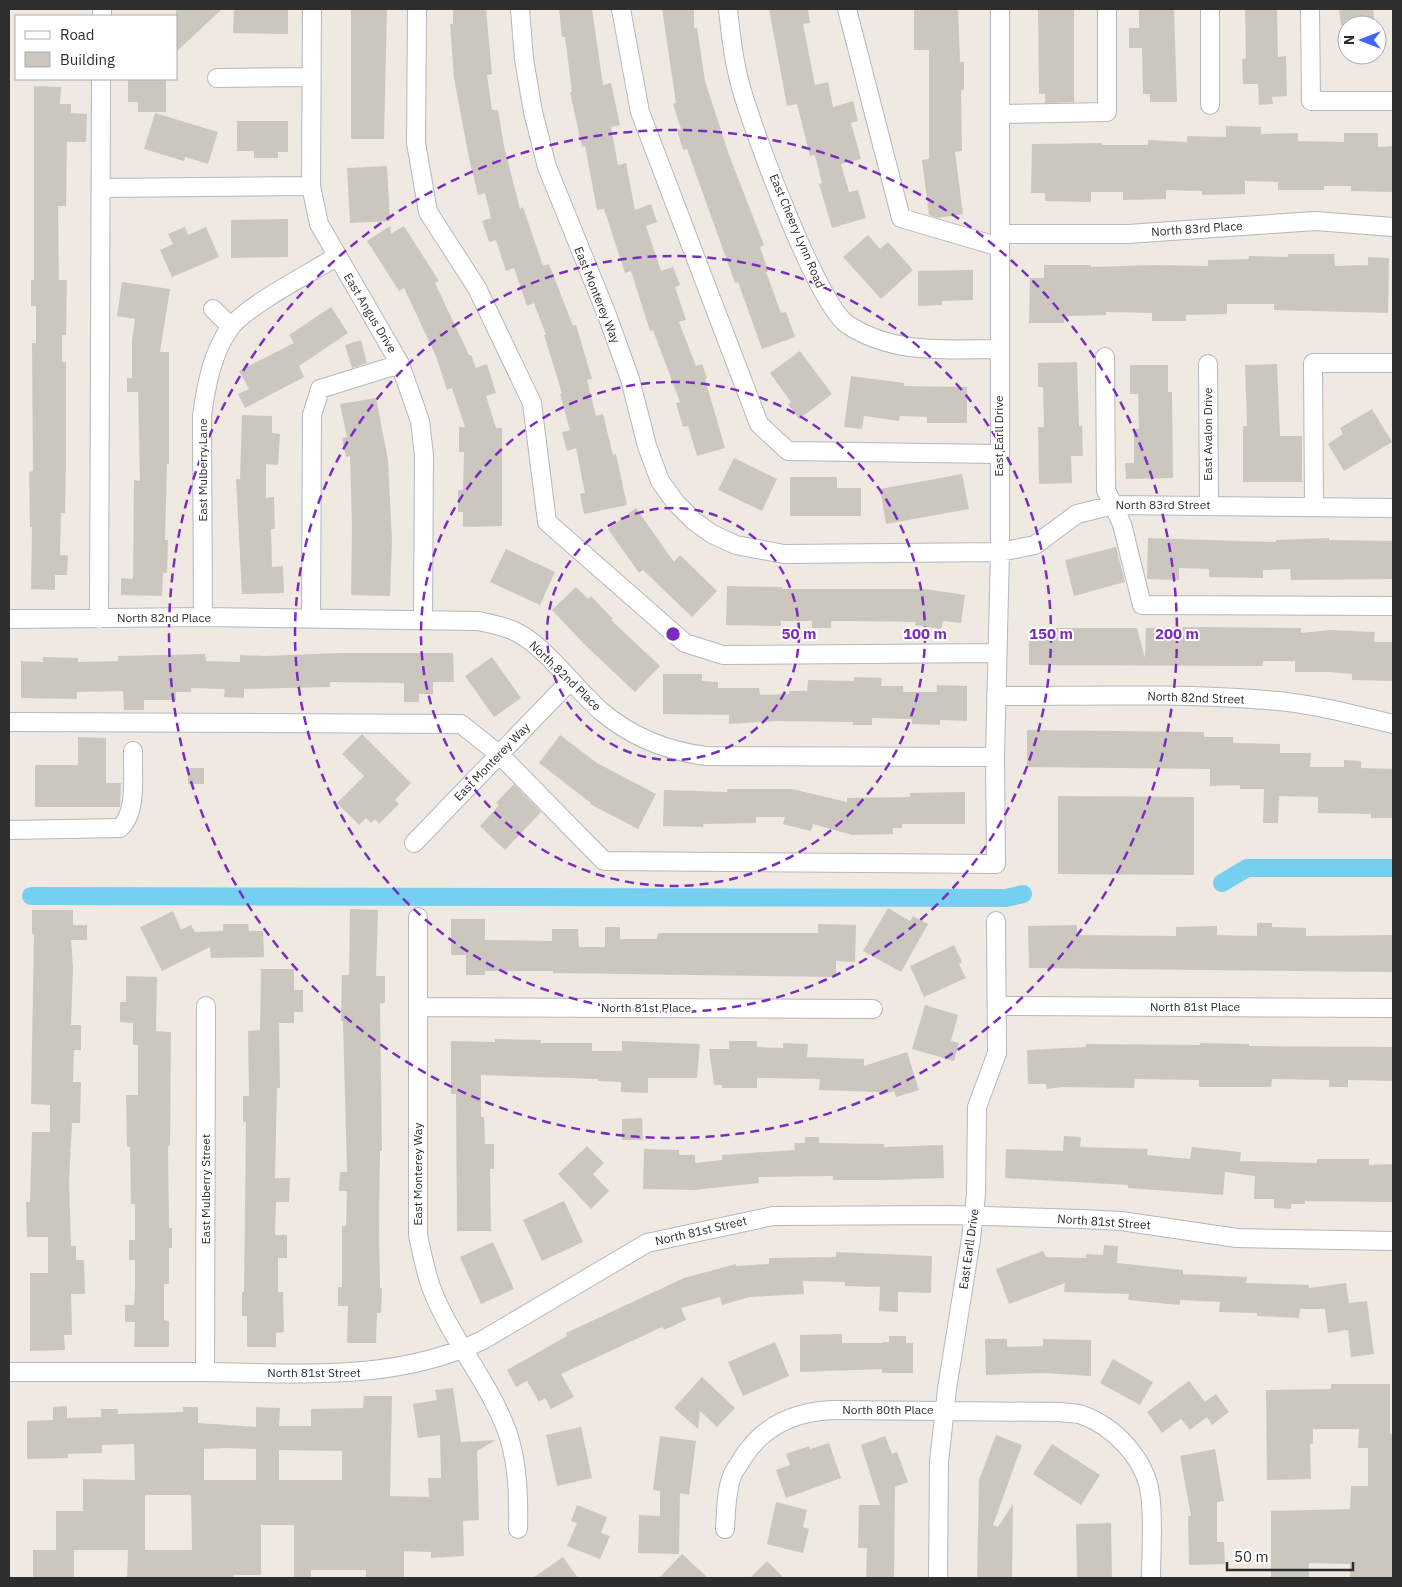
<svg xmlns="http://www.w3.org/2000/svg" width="1402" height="1587" font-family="'IBM Plex Sans',sans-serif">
  <rect width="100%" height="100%" fill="#efe9e1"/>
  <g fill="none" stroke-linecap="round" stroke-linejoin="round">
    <!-- canal -->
    <path stroke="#75cff0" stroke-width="18" d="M1222,883L1247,868H1393
      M31,896L1006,898L1023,894"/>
  </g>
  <!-- building -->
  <path fill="#cbc7bf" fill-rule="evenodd" d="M176,9H222L176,52Z
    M234,9H288V34L233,33Z
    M351,9H387L384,139H351Z
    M453,9H486L492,74L487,75L492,110H498L504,146L520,209L523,207L543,266L549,264L573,326L576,325L592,379L587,380L596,416L603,414L613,455L616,454L627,505L584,514L580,494L585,493L576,448L567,451L562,432L570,430L560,394L562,393L544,335H546L534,303L527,306L514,268L506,271L496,240L489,242L482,221L491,218L485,193L478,195L469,158L454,78L450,24H453Z
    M559,9H592L603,85L611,83L620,125L611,127L618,165L626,163L635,210L651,204L657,222L646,226L661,271L673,267L680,285L675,287L686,320L679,322L696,366L702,364L707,378L705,379L725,448L697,456L688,426L683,427L676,403L680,402L653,330L650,331L631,271L625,273L604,209L597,210L585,146L582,147L570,92H572L565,37H562Z
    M662,9H694V28H697L705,81L729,155L764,245L760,247L768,271L766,272L781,313L786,312L795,337L762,349L738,282L735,283L687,149L683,150L677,130L681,129L673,104L676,103Z
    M769,9H808L810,23L803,24L815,85L828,82L833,107L853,101L858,121L851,123L861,159L841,164L849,192L858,190L866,218L832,228L819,184L822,183L815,155L810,156L797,104L787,106Z
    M914,9H958L960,62H964V90H961L962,151L955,152L963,214L938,218L929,215L922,160L929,159V50H914Z
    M1038,9H1074V102L1045,103V94H1039Z
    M1139,9H1174L1177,102H1150V94H1143L1142,48H1129V28H1139Z
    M1245,9H1277L1278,57L1286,56L1287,96L1272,97L1273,104L1259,105L1258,84H1243L1242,59L1246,58Z
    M1339,9H1373L1375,25H1341Z
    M128,79H166V112H138V102H128Z
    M34,86L61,87L60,104H71V113L87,114L86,142H67L66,206H58L59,280H67L66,335H62V362H66V463L65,513H61L60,555H68L67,575H55V590L31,589L32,527H30L29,472L33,471L32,343H36V306H31V280H34Z
    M155,113L218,132L208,164L185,157L184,161L144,149Z
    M237,121H288V152H278V158H254V151H237Z
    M1226,126L1261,127V134L1298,133V141L1344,142V133H1378V147L1393,146V192L1351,191V186H1324V190H1278V182L1245,181V194L1202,195V191L1166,190V199L1123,200V192H1091V202L1045,201V193H1031L1032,144L1102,143V145H1148V140L1187,142V136L1226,137Z
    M387,166L390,221L350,223L347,168Z
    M288,219V257L231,258V220Z
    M390,226L391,234L404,226L439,281L435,283L469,355H471L476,368L487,364L496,393L486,396L496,428H502V526L463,527V512H458V490H463L464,452H459V427H465L452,388L447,390L436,356L404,288L399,291L367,241Z
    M185,227L188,235L206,227L219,257L172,277L160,250L173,244L168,234Z
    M868,235L880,249L888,242L913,270L881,299L843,257Z
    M1288,254H1334L1335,266L1368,265V257L1389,258L1388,313L1274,310V304H1227V314L1186,315V321H1152V313L1106,312V315L1065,316L1064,323H1029L1030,278H1044V265H1091V267L1153,265L1208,266V260L1249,259V256L1288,257Z
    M973,270V300L942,301V305L918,306V271Z
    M122,282L170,289L160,352H169V464H167L165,540H168L167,573H163L162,596L121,595V578L133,579L134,480L140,481L138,392H127V378H132V341L135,319L117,316Z
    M331,307L348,333L299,366L304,377L245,408L238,394L249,389L239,371L294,343L289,335Z
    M361,340L367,363L352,368L345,345Z
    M800,351L832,394L799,419L788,404L791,402L770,373Z
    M1077,362L1079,426H1082L1083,456H1071L1072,483L1039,484L1038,427H1044L1043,387H1038V363Z
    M1277,364L1280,436H1302V482H1243V426H1247L1245,365Z
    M1130,365H1168V392H1172L1173,478L1126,479L1125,463H1134V429H1139L1138,394H1130Z
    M851,376L904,383V386L967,387V423H927V417L900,416L899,421L864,416L862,429L844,427Z
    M376,398L388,460L392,541L390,596L351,595L352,527L350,456L346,457L342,438L347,437L340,404Z
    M1372,409L1392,442L1344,471L1328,444L1343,434L1340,428Z
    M242,415L272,416V433L280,434L278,465L266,464V498L274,497L275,529H271L272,567L283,566L284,593L242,594L236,479H240Z
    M734,458L777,479L762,511L718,490Z
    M962,474L969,509L886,524L880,489Z
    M790,477H837V488H861V516H790Z
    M636,508L674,562L680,555L717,591L692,617L643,570L639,573L608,529Z
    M1148,538L1276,542V540L1329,538V540L1393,541V579L1291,580L1290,569L1263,570V578L1209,577V569L1179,568V580L1147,579Z
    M1116,547L1125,582L1074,596L1065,560Z
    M506,549L555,572L540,605L490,582Z
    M727,586L782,587V589H925L965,595L961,623L943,621L941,629L915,625L916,622L853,621H831V628H812V621H781V626L726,625Z
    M576,587L588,599L591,596L613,619L611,620L660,666L635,692L585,645L552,610Z
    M1202,627L1301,628V633L1330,630L1375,632L1374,642H1393V681L1352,680V674L1329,672H1295V661H1263L1262,666L1029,665V628H1137L1145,658L1146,628Z
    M339,653H453L454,682H433V694H419V702H404V683L330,682V687L244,689V698L224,697L225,689L191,688V692H176V700H144V710H124L123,691L77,692V699L21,698V661L43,662V657L78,658V662L118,661V656L205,654L206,661L240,662V655L264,656Z
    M492,657L521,698L494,717L465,676Z
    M663,674H702V681L718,682V688H759L760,695L789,694V691H807L808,680L854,681V677L882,678L881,686H903V692H937V685L967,686V721L940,720V725L912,724V719L872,718V725H853V722L777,721L729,724V715L663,714Z
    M1027,730L1204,732V737H1233V743L1280,744V753H1311L1310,767H1344V760L1361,761V768L1393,769V818H1371V814L1318,813V797L1279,796L1278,823H1263L1264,789H1240V785L1210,786V769L1027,767Z
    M362,734L411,783L395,800L399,804L379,824L375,819L371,823L366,818L359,825L337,803L364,776L342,754Z
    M560,735L597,763L656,794L638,829L590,804L591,803L539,763Z
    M78,737L106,738V783H121L120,807H35V765H78Z
    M188,768H204V784H188Z
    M514,784L541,812L505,850L480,826L499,805L496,803Z
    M727,789H792L847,802V798L910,797V793L965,792V824H902V828H893V834L852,835L813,824L811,831L783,824L785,817H756V823L703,824V827L663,826L664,790L727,792Z
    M1058,796L1194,797V875L1058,874Z
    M888,908L910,921L913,916L928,924L901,972L863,951Z
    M350,909L378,910L376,976H385V1003H380L382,1151H380L379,1226L380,1288H382L381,1313H377L376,1343H347L348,1306H338V1287H342V1226H346L347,1191H339L340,1172H347L343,1021H341L342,975H349Z
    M32,910H73V925H87V940H71L73,967L71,1025H81V1050H74L73,1082H81L80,1123H72L69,1181L71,1246H76V1260H84L85,1294H71L72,1335H64L65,1350L30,1351V1273H48V1237H27L26,1202H30L32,1132H50V1105L31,1104L34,934H32Z
    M173,911L181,930L191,925L195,932L223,931V924H248L249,931H263L264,957L211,958L210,947L162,971L140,927Z
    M451,919H485V940L552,941V929H578L579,947H605V927H620V939H657L658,933H818V924L856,925L855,962L836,961V977L553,973V971H485V975H466V955H451Z
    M1257,923H1272V927L1306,928V936L1393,935V972L1029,968L1028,926L1077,925V935L1176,936V927L1217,926V935L1257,936Z
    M954,945L962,962L959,964L966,978L924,997L910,966Z
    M261,969H294V990H303V1012H294V1023H279L280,1088H277L275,1178H290L289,1202H276L275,1235H287V1258H278V1292H283L284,1332L276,1333V1347H247V1316H242V1292H244L246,1122H243V1096H249L248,1031L260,1030Z
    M126,976L157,977L156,1031L171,1032L170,1146H168L169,1228H172V1248H169V1284H164V1320L169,1321V1347H134L135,1322H125V1305H134L135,1291V1260H129V1240H135V1204H131L130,1147H127L126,1095H138V1045H133V1023L120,1022V1002H126Z
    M925,1005L958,1015L951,1041L959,1043L954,1061L912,1049Z
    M495,1039L541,1040V1043H592V1051H622V1041L700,1044L697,1078H648V1093L621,1092V1082L598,1081V1079L481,1075V1117H484L485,1144H494V1169H490L491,1231H457L456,1094H451V1041L495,1042Z
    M729,1041H757V1047L783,1048V1043L808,1044L807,1057L864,1059V1066L907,1052L919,1090L896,1097L894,1091L881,1095L880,1092L819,1090L820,1079L757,1078V1088H722V1085H714L709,1049H729Z
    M1200,1043L1249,1044V1046L1393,1047V1081L1348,1080V1087H1329V1080L1272,1079L1271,1087H1199V1080L1135,1079L1134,1088L1062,1087L1047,1089L1046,1084H1028L1027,1050L1086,1047V1044L1200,1045Z
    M642,1118L643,1140H622V1119Z
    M1064,1136L1081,1137L1080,1147L1148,1149L1147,1155L1190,1159L1192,1147L1241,1152L1240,1161L1317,1163V1159H1369V1165L1393,1164V1202L1305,1201V1204H1291V1209L1274,1208V1199H1254L1255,1176L1225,1172L1223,1195L1128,1188V1185L1005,1178L1006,1149L1063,1151Z
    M805,1137H819V1143L884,1144V1147L943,1145L944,1178L886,1180H833V1176L758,1177L759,1183L694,1190L643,1189L644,1149L679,1150V1155H695V1163L722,1160V1155L795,1150L794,1143H805Z
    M587,1146L604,1163L593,1174L609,1191L591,1209L558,1174Z
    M564,1201L583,1242L542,1261L523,1220Z
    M493,1242L514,1289L481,1304L460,1257Z
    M1104,1245L1118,1246L1117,1263L1183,1270V1274L1247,1277L1246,1283L1309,1285V1288L1346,1283L1349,1303L1367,1301L1374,1354L1351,1357L1348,1330L1328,1333L1325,1309H1300L1299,1318L1257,1316V1313L1219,1312L1220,1302L1180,1300V1305L1128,1300L1129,1294L1064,1292L1065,1283L1009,1304L996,1269L1043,1251L1046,1257L1086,1258V1254L1103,1255Z
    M836,1252L932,1256L931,1293L898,1292V1312L879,1311L880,1287L845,1286V1282L803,1281L804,1294L750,1297L722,1305L720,1297L681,1308L686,1320L664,1330L662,1327L561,1374L574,1397L551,1409L545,1398L539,1402L527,1381L516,1387L507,1370L567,1336L566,1333L684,1278L736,1264V1266L769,1264V1258L836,1257Z
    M842,1334V1343H883V1342H889V1336H906V1343H913V1373H882V1369L800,1372V1335Z
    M985,1339H1007V1347L1043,1346V1339L1091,1340V1376L1042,1373L986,1375Z
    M775,1342L789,1376L743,1396L728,1362Z
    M1113,1359L1153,1382L1140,1405L1100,1383Z
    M702,1377L735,1408L717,1427L700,1411L698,1429L674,1408Z
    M1189,1381L1205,1402L1216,1394L1229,1412L1212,1425L1207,1417L1190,1430L1181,1419L1162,1433L1147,1412Z
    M1331,1384H1390V1434H1393V1578H1350V1564L1309,1563V1578H1271V1511L1350,1509L1351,1486H1368V1448H1358L1359,1429H1313V1444H1310L1311,1479L1267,1480L1266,1390L1331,1389Z
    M453,1388L461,1442L496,1440L477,1451L479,1520L463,1521L464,1556L431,1558V1552L404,1551V1578H366V1570H311V1578H294V1525H261V1575H233V1578H127L128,1550H74V1578H33V1550H56V1511H83V1479L135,1480L134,1444L102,1445V1453L68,1454V1458L27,1459V1421L53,1420V1407L67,1406V1418L101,1417V1409H118V1414L183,1412V1407H198V1423L256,1427V1407L280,1408L279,1426H311V1409L363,1408L364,1396H392L390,1496L429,1497L428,1478H441L440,1435L418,1438L413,1404L437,1400L435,1390ZM226,1448L256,1449V1480H204V1449ZM279,1450L342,1451V1480H279ZM145,1495H191L192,1550H145Z
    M581,1427L592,1478L557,1486L546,1435Z
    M996,1435L1022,1445L993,1525L998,1527L1013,1504L1012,1578H977L979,1480Z
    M660,1436L696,1441L689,1495L680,1493L679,1554L638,1553L639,1515L660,1516V1491L653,1490Z
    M885,1436L892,1454L897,1452L908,1482L895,1487L894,1578H866L867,1548H858L859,1505H880L861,1445Z
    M829,1443L841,1478L786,1498L776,1470L790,1465L786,1454L809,1446L810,1449Z
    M1052,1444L1100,1475L1081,1505L1033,1474Z
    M1215,1449L1224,1501L1217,1502V1542H1224L1225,1564L1189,1565L1188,1516H1191L1180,1456Z
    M776,1502L807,1510L803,1527L809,1529L803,1553L767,1544Z
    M577,1505L607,1517L601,1533L610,1536L600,1559L567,1546L577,1523L571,1521Z
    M1111,1523L1112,1578H1077L1076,1524Z
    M682,1554L708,1578H659Z
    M563,1557L578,1578H533Z
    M767,1561L784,1578H750Z"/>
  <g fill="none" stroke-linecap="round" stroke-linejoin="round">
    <!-- minor casing -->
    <g stroke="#b4b7c1" stroke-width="20">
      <path id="minor" d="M312,9L311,186L319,224L400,364L420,421L424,455L423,620
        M417,9L416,143L428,212L477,288L532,403L547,522L685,643L723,655L997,653
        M520,9L524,59L533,112L547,167L607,315L630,379L647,446L660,481L675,502L694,521L712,534L736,545L784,554L1000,552L1035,545L1077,514L1114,505L1393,508
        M621,9L640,112L759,424L788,451L998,454
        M728,9C731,37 734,64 742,91C754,132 817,305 848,325C895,355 945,349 999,349
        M847,9L901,218L1000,247
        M1210,9V105
        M1310,9L1311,101H1393
        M102,16V9
        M217,78L311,77
        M1000,114L1107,112V9
        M101,188L311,186
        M1000,234H1128L1315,221L1393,227
        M213,309L231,327
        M1105,357L1106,490L1122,524L1142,605L1393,606
        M1208,364L1209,505
        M1314,507L1313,363H1393
        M203,617L202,416C206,386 212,353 230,328C246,306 310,273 336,257
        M9,619L203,617L478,621C491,624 506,626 518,633C547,648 576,690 602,712C633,738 667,751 706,756L995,757
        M99,619L101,79
        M311,619L312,415L320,389L400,364
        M996,696C1086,696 1177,693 1266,700C1309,703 1352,714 1393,724
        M9,722L461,724L500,755L604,861L996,864L995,757L1000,552V9
        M9,830L120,828C138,812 132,774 133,751
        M414,843L570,681
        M418,917V1235C422,1253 425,1270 431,1287C450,1338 488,1380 507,1431C518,1462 519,1497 518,1529
        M997,1006L1393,1008
        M419,1007L873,1009
        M9,1372C75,1372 141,1372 207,1372C300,1373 396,1382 483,1340L647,1243L773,1216L950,1215L1081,1219L1121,1221L1237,1238L1393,1241
        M205,1372L206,1006
        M725,1529C726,1512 726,1492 732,1476C734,1470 739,1465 742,1459C763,1425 795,1411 835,1410L1059,1412C1066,1413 1075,1413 1082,1415C1114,1426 1145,1459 1150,1493C1154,1521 1151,1550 1151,1578
        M938,1578L939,1462L947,1389L971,1239L976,1195L977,1107L997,1053L996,921"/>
    </g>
    <!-- minor -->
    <use href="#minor" stroke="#fff" stroke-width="18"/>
  </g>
  <!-- distance rings -->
  <g fill="none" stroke="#7b2cbf" stroke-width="2.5" stroke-dasharray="9 6">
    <circle cx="673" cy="634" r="126"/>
    <circle cx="673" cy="634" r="252"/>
    <circle cx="673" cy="634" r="378"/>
    <circle cx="673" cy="634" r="504"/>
  </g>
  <g text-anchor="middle" stroke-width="4" stroke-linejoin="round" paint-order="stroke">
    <!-- street labels -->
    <g font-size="12" fill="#2e2e2e" stroke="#fff">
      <text transform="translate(1197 229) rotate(-4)" y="4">North 83rd Place</text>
      <text transform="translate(797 231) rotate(67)" y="4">East Cheery Lynn Road</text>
      <text transform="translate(597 295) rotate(68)" y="4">East Monterey Way</text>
      <text transform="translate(370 313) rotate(59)" y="4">East Angus Drive</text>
      <text transform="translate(1208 434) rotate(-90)" y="4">East Avalon Drive</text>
      <text transform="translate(999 436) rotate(-90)" y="4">East Earll Drive</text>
      <text transform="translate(203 470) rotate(-90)" y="4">East Mulberry Lane</text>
      <text x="1163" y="509">North 83rd Street</text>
      <text x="164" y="622">North 82nd Place</text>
      <text transform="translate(565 676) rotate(44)" y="4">North 82nd Place</text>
      <text transform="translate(1196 698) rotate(2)" y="4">North 82nd Street</text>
      <text transform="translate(492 762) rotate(-46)" y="4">East Monterey Way</text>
      <text x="1195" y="1011">North 81st Place</text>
      <text x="646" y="1012">North 81st Place</text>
      <text transform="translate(418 1174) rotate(-90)" y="4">East Monterey Way</text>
      <text transform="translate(206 1189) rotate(-90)" y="4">East Mulberry Street</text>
      <text transform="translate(1104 1222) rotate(4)" y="4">North 81st Street</text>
      <text transform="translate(701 1231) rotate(-13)" y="4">North 81st Street</text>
      <text transform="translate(969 1249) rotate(-82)" y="4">East Earll Drive</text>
      <text x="314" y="1377">North 81st Street</text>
      <text x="888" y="1414">North 80th Place</text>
    </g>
  </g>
  <circle cx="673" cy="634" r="8" fill="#7b2cbf" stroke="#fff" stroke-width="2.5"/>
  <g font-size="15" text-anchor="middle" font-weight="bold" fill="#7b2cbf" stroke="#fff" stroke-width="4" stroke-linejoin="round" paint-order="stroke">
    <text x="799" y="639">50 m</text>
    <text x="925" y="639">100 m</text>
    <text x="1051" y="639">150 m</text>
    <text x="1177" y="639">200 m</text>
  </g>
  <!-- border -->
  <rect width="1402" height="1587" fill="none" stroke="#2e2e2e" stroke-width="20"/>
  <!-- legend -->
  <rect x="15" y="15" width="162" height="65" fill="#ffffff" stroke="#ababab"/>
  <rect x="25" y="31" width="25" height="8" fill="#ffffff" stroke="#ababab"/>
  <text x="60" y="40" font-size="15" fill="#2e2e2e">Road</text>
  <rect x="25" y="52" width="25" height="15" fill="#cbc7bf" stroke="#ababab"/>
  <text x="60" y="65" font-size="15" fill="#2e2e2e">Building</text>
  <!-- north arrow -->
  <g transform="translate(1362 40) rotate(270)"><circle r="24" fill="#ffffff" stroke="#ababab"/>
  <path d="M0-4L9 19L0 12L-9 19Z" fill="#4264fb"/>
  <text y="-8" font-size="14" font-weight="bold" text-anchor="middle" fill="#2e2e2e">N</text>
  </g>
  <!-- scale -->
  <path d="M1227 1562v8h126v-8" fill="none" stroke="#2e2e2e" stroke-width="2.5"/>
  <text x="1234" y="1562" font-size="15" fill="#2e2e2e" stroke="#ffffff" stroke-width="4" paint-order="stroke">50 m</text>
</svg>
